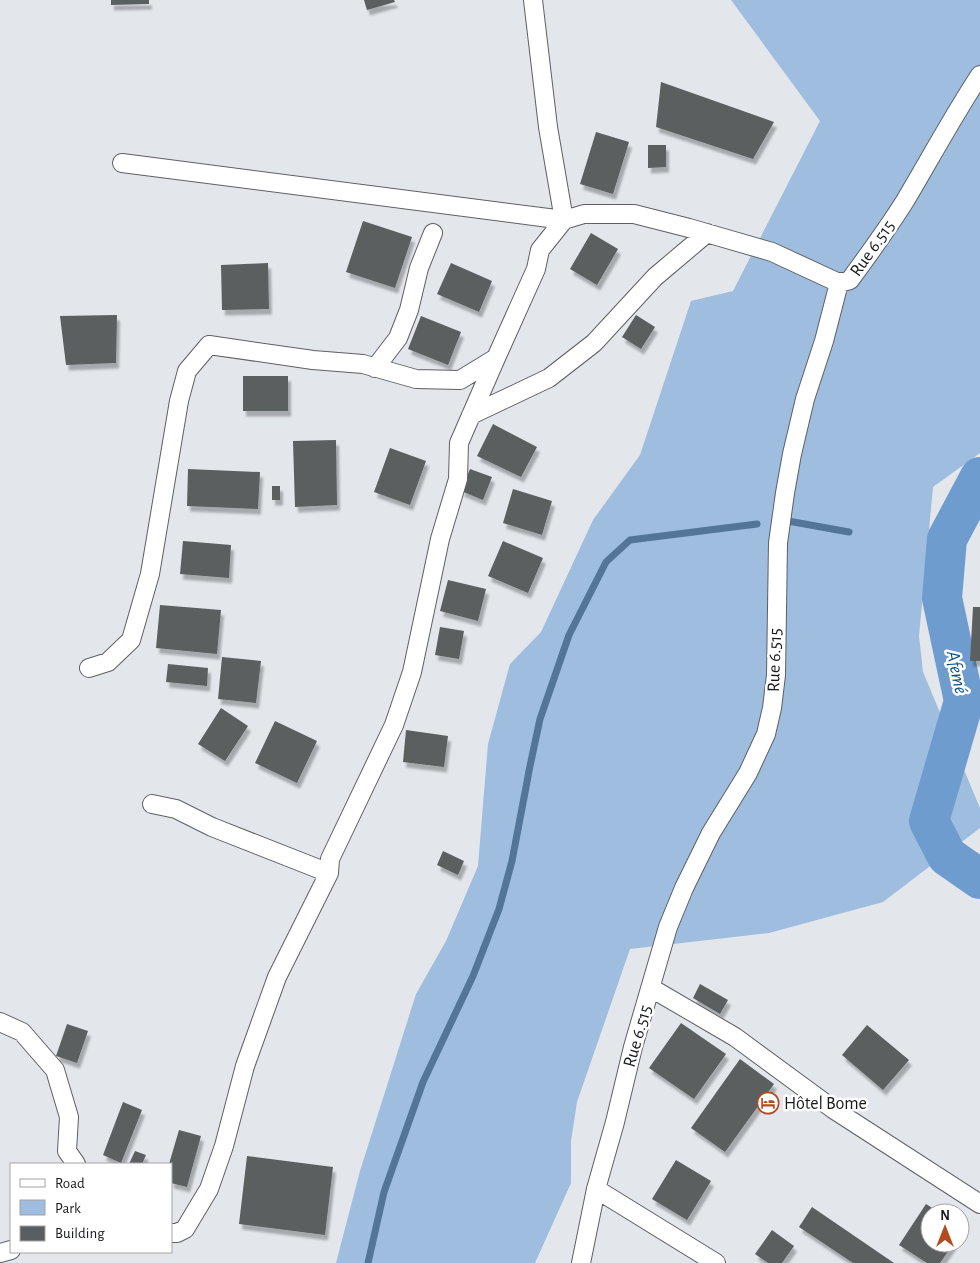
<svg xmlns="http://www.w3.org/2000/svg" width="980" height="1263" font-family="'Alegreya Sans',sans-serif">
  <defs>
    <filter id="shadow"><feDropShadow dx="3" dy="5.5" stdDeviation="1" flood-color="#0004"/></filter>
  </defs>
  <rect width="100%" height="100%" fill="#e3e6eb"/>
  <!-- green -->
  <path fill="#9ebddf" d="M731,0H980V453L933,487L919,636L923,672L980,808V828L883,902L769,933L630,949L577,1102L571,1141V1183L535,1263H336L360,1171L416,994L446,941L478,866L488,744L510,664L541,632L593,520L640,455L691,301L733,291L820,121Z"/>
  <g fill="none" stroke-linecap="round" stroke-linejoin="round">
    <!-- stream -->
    <path stroke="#547598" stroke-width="7" d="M788,521L849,532
      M368,1263L384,1192L423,1082L473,976L499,909L512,861L530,766L540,719L569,635L606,562L630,540L757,524"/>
    <!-- river -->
    <path stroke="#6e9cce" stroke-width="40" d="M980,477L947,539L942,598L964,701L929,821L947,856L980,879"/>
  </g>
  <!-- building -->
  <path fill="#5b5e61" filter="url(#shadow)" d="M111,0H149V4L111,5Z
    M364,0H394L395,2L367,10Z
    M661,82L774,122L753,159L656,127Z
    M596,132L629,142L613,194L580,184Z
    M648,145H666V167L648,168Z
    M363,221L412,237L395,288L346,272Z
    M591,233L618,249L597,285L570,269Z
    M268,263L269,309L222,310L221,265Z
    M451,263L492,281L479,312L437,294Z
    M117,315L116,363L66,365L60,316Z
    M636,315L655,327L641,349L622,337Z
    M421,316L461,332L448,365L408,349Z
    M243,376H288V411H243Z
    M493,424L537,447L521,477L477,456Z
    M336,440L337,505L295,507L293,441Z
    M390,448L426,461L410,505L374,492Z
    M188,469L260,472L258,509L187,506Z
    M470,469L492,477L483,500L461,491Z
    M272,486H280V500H272Z
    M513,489L552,501L542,535L503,523Z
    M183,541L231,545L229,578L180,574Z
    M503,541L543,558L528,593L488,576Z
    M448,580L486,589L478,621L440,611Z
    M160,605L221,610L217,654L156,648Z
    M973,607H980V661H970Z
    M440,627L464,631L459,659L435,655Z
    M222,657L261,661L256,703L218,699Z
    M168,664L208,668L207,686L166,682Z
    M221,708L248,726L225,761L198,744Z
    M275,721L317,741L297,783L255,763Z
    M406,730L448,736L444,767L403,762Z
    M443,851L464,861L458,875L437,865Z
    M700,984L728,1000L720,1014L693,998Z
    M681,1023L726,1054L694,1099L649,1068Z
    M67,1024L88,1031L77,1063L56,1056Z
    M867,1025L909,1060L883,1090L842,1055Z
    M740,1059L774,1084L725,1152L691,1128Z
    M123,1102L142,1110L121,1163L103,1155Z
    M179,1130L201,1136L187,1187L171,1183V1164H169Z
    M135,1151L146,1155L142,1164H129Z
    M247,1156L333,1167L325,1235L239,1224Z
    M676,1160L711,1181L687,1220L652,1199Z
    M926,1204L940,1213H930V1243H954L940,1263H927L899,1245Z
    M812,1207L894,1263H853L799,1227Z
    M772,1230L794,1246L782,1263H768L755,1254Z"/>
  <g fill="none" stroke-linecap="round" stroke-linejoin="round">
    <!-- street casing -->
    <g stroke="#5d6064" stroke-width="20">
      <path id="street" d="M122,163L564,220L584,214H634L689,228L772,252L839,283
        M375,368L398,338L409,310L419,268L433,233
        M471,415L549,378L594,343L655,277L707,233
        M89,668L108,662L131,640L150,574L179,401L187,371L209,345L313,360L363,364L416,379L460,380L496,358
        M152,804L176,809L212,827L329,873
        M651,988L735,1037L833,1109L980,1204
        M0,1022L22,1032L55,1070L69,1117L67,1151L76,1164
        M596,1189L716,1263
        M171,1233H177L185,1229L209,1189L224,1146L245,1066L277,977L329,873L330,859L394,725L412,672L440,539L458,479L459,443L496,358L536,269L540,250L564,220L548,127L533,0
        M0,1253L11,1250
        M581,1263L596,1189L615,1122L633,1047L668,927L684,888L711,833L748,773L766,734L772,708L776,675L778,543L785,493L792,454L805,399L824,341L839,283L850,280C869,254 888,228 905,201C930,159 953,116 980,75"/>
    </g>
    <!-- street -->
    <use href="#street" stroke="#fff" stroke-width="18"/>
  </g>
  <!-- icons -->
  <defs>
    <g id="hotel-ring" transform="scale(1.125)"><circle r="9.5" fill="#fff" stroke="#b24c20" stroke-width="1.5"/><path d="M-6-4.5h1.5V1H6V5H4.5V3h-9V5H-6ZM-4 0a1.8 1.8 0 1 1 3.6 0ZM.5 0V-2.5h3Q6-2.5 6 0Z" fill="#b24c20"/></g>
  </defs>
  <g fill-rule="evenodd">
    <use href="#hotel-ring" x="768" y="1103"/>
  </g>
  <g text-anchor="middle" stroke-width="5" stroke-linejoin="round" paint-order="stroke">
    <!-- street labels -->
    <g font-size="18" fill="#18191b" stroke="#fff">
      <text transform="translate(872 248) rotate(-55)" y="6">Rue 6.515</text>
      <text transform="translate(774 660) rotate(-88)" y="6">Rue 6.515</text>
      <text transform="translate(637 1036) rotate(-74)" y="6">Rue 6.515</text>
    </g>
    <!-- poi labels -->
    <g font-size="18" fill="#18191b" stroke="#fff" text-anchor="start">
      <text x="784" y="1109">Hôtel Bome</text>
    </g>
    <!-- water labels -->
    <g font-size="19" font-style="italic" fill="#0b508d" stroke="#fff">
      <text transform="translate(958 672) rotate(78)" y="7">Afemé</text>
    </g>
  </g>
  <!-- legend -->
  <rect x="10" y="1163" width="162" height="90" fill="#ffffff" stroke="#a3a3a4"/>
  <rect x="20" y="1179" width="25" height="8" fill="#ffffff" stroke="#a3a3a4"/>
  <text x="55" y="1188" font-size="15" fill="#18191b">Road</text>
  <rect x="20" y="1200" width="25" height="15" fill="#9ebddf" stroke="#a3a3a4"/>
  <text x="55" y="1213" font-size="15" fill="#18191b">Park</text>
  <rect x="20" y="1226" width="25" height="15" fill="#5b5e61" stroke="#a3a3a4"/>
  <text x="55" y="1238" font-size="15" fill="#18191b">Building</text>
  <!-- north arrow -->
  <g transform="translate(945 1228)"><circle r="24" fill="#ffffff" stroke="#a3a3a4"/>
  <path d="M0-4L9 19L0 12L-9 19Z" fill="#b24c20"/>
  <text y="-8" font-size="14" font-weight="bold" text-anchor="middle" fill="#18191b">N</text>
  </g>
</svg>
